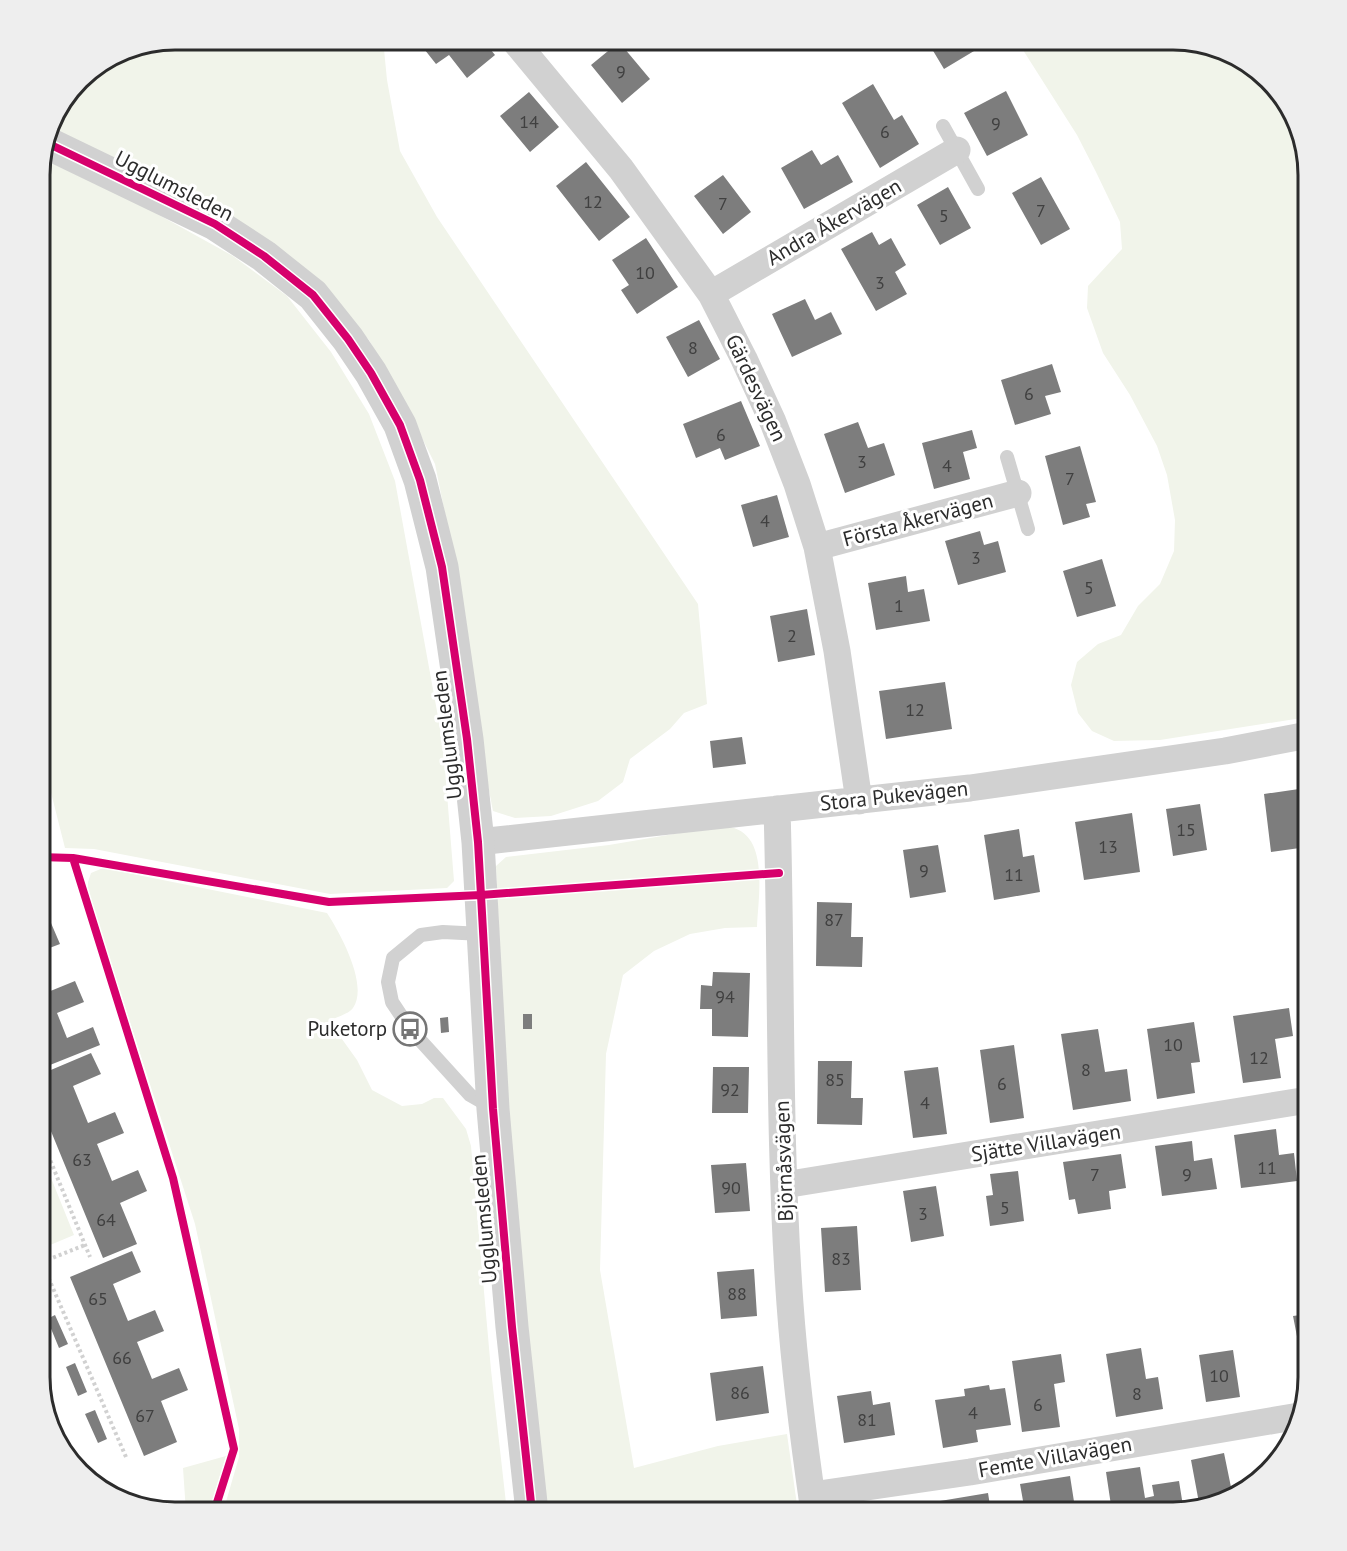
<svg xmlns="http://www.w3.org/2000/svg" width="1347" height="1551" font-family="'PT Sans',sans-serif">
  <rect width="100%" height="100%" fill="#fff"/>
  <!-- green -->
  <path fill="#f1f4ea" d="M174,39H383L387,80L400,151L437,217L698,604L707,704L684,713L670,729L630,759L623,782L598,801L551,816L515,818L493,811L484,765L465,613L435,464L403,400L369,340L315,279L50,127C57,98 95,59 124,49C140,44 158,42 174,39Z
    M1016,39H1181L1233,53L1280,92L1308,174V717L1160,740L1114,741L1092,731L1078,713L1071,685L1077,662L1098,644L1121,635L1138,606L1160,584L1174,551L1175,520L1167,475L1157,446L1130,395L1103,353L1087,308L1088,286L1122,249L1120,222L1096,172L1077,135Z
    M41,158L141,205L233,256L287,296L331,352L369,414L395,481L443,744L454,881L447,888L330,894L94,849L65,848L39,745V165Z
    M715,827C721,828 729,827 734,828C769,839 758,898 757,927L725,928L690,934L654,951L623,975L606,1054L600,1270L634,1468L718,1446L787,1434L798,1512H540L517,1316L496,866L506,857L609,845Z
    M103,868L327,913C340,933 369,985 353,1008C349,1014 336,1017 329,1021L357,1060L372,1090L402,1106L422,1104L434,1098H443L466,1129L471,1146L491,1370L507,1512H223L239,1457V1429L195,1224L88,892V882L91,873Z
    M39,1148L74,1235L43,1248L39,1240Z
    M226,1456L209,1512H186L183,1468Z"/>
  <!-- building -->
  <path fill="#7d7d7d" d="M418,39H482L495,55L467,78L449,55L436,64L417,40Z
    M926,39H987L989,42L944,69Z
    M619,42L650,79L622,103L591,65Z
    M873,84L894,120L902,115L919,144L880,168L842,103Z
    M1006,91L1028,135L987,156L964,113Z
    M529,92L559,127L530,152L500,116Z
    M812,150L821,165L838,155L853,182L804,209L781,168Z
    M586,162L630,217L599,241L556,186Z
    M723,175L751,212L723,234L694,196Z
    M1041,177L1070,229L1041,245L1012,193Z
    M948,187L971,228L940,245L917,205Z
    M872,232L879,245L891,238L906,265L895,272L907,294L876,311L841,249Z
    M646,238L678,287L637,314L621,290L629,285L612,260Z
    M805,299L815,320L831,312L842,334L792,357L772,314Z
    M699,320L720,359L688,377L666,337Z
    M1052,364L1061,392L1045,396L1051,414L1015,425L1001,380Z
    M741,401L760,446L725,460L720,448L696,458L683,424Z
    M858,422L868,448L884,443L895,475L845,493L824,434Z
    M972,430L977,448L963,452L970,479L934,489L922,443Z
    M1080,446L1096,502L1086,504L1090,517L1063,525L1045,456Z
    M777,495L789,537L753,547L741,505Z
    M980,531L984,545L998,541L1006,572L958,585L945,541Z
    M1102,559L1116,606L1077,617L1063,571Z
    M906,576L908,592L924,589L930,621L876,630L868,583Z
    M807,609L815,655L778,662L770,616Z
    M945,682L952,729L886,739L879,691Z
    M742,737L746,764L713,768L710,741Z
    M1299,789L1307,847L1271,852L1264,794Z
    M1200,804L1207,850L1173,856L1166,809Z
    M1132,813L1140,872L1084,880L1075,822Z
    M1019,829L1023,857L1034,855L1040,892L994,900L984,835Z
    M938,845L946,892L910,898L903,850Z
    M817,902L852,903L851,937H863L862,967L816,966Z
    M51,923L60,944L39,952V928Z
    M39,970L48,992L75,981L84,1002L57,1013L67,1038L93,1027L100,1045L40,1069Z
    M713,972L750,973L748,1037L712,1036V1009H700L701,985L712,986Z
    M1289,1008L1293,1036L1275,1039L1281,1078L1243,1083L1233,1016Z
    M523,1014H532V1029H523Z
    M448,1017L449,1032L441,1033L440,1018Z
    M1194,1022L1200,1062L1191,1063L1195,1093L1157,1099L1147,1029Z
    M1098,1029L1105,1072L1127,1069L1131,1101L1073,1110L1061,1034Z
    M1014,1045L1024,1118L990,1123L980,1050Z
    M91,1053L101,1074L73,1086L88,1123L115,1112L124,1133L97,1144L112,1181L138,1170L147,1191L120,1203L137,1244L103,1258L39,1102V1075Z
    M818,1061H852L851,1098H863L862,1125L817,1124Z
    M713,1067H749L748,1113H712Z
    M938,1067L947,1134L913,1138L904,1071Z
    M1276,1129L1279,1155L1294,1153L1297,1181L1241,1188L1234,1135Z
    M1192,1141L1194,1161L1212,1158L1217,1189L1162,1196L1155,1146Z
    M1121,1154L1126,1188L1109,1191L1111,1209L1078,1214L1075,1199L1069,1200L1063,1162Z
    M746,1163L750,1211L715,1213L711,1165Z
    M1018,1171L1024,1221L990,1226L986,1196L993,1195L990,1174Z
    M936,1186L944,1236L911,1242L903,1191Z
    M857,1226L861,1290L825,1292L821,1228Z
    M132,1251L141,1272L113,1284L128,1321L155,1310L164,1331L137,1342L152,1379L179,1368L188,1390L161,1401L177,1442L144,1456L70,1277Z
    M754,1269L757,1316L721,1319L717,1272Z
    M1308,1314V1361L1302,1362L1293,1316Z
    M55,1315L68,1344L59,1348L47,1319Z
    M1141,1348L1146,1379L1158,1377L1163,1409L1116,1417L1106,1354Z
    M1233,1350L1240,1397L1206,1402L1199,1355Z
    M1061,1354L1065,1382L1054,1384L1060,1427L1022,1432L1012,1361Z
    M75,1363L87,1392L78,1396L66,1367Z
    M763,1366L769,1413L716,1421L710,1373Z
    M989,1385L990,1390L1005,1388L1011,1425L976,1430L978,1442L943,1448L935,1400L965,1396L964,1389Z
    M871,1391L873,1405L890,1402L895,1435L844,1443L837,1396Z
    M95,1410L107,1439L98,1443L85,1414Z
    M51,1412H53L74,1465L67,1459Z
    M1224,1453L1232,1492L1199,1503L1191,1460Z
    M1140,1467L1145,1498L1154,1496L1152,1485L1179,1481L1183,1506L1164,1509L1165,1512H1112L1106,1472Z
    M1070,1476L1075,1508L1061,1510V1512H1025L1020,1484Z
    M988,1493L991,1512H942L940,1501Z"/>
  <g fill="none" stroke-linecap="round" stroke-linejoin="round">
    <!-- path -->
    <path stroke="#d1d1d1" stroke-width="4" stroke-dasharray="3 3" stroke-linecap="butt" d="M39,1133L90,1257
      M39,1256L126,1457
      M42,1262L85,1245"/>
    <!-- service -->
    <path stroke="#d1d1d1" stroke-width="14" d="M943,126L978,189
      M1007,457L1028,529
      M482,934L443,932L421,935L393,958L388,982L392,1002L410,1029L470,1095L491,1107"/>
    <!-- minor -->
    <path stroke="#d1d1d1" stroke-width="27" d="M513,39L621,169L711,294L744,359L773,422L797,484L817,547L837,651L859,801
      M711,294L957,150
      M817,547L1018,493
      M777,809C782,974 778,1139 790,1304C795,1374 804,1443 814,1512
      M478,842L970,788L1225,751L1308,735
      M784,1185L1308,1100
      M812,1495L970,1472L1299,1416"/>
    <!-- tertiary -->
    <path stroke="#d1d1d1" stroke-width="33" d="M45,142L215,224L264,256L313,295L348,339L371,373L400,425L420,480L442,567L467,739L478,842L493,1109L512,1327L532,1512"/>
    <!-- cycleway casing -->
    <g stroke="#fff" stroke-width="11">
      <path id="cycleway" d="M45,142L215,224L264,256L313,295L348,339L371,373L400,425L420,480L442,567L467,739L478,842L493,1109L512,1327L532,1512
        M39,857L73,858L329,902L481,895L779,873
        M73,858L173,1178L234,1449L214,1512"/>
    </g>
    <!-- cycleway -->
    <use href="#cycleway" stroke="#d6006c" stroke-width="8"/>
  </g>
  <!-- icons -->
  <defs>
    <g id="bus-ring" transform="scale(1.725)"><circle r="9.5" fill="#fff" stroke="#767676" stroke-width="1.5"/><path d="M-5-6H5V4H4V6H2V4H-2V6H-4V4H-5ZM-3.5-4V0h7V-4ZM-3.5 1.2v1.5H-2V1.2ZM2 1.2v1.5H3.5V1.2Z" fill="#767676"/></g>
  </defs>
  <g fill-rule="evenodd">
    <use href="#bus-ring" x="410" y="1029"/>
  </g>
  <g text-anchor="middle" stroke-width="6" stroke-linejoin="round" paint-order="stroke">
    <!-- number labels -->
    <g font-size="18" fill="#404040">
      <text x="621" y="78">9</text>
      <text x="529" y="128">14</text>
      <text x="996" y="130">9</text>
      <text x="885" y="138">6</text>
      <text x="593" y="208">12</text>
      <text x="723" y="210">7</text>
      <text x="1041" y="217">7</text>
      <text x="944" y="222">5</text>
      <text x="645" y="279">10</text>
      <text x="880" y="289">3</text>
      <text x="693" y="354">8</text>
      <text x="1029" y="400">6</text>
      <text x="721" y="441">6</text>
      <text x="862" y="468">3</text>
      <text x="947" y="472">4</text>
      <text x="1070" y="485">7</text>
      <text x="765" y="527">4</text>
      <text x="976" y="564">3</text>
      <text x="1089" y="594">5</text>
      <text x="899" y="612">1</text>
      <text x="792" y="642">2</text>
      <text x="915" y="716">12</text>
      <text x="1186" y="836">15</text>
      <text x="1108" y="853">13</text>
      <text x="924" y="877">9</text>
      <text x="1014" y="881">11</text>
      <text x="834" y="926">87</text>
      <text x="725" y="1003">94</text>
      <text x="1173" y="1051">10</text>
      <text x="1259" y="1064">12</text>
      <text x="1086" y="1076">8</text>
      <text x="835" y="1086">85</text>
      <text x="1002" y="1090">6</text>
      <text x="730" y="1096">92</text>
      <text x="925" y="1109">4</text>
      <text x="82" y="1166">63</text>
      <text x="1267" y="1174">11</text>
      <text x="1095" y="1181">7</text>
      <text x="1187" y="1181">9</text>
      <text x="731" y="1194">90</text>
      <text x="1005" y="1214">5</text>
      <text x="923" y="1220">3</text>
      <text x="106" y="1226">64</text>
      <text x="841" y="1265">83</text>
      <text x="737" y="1300">88</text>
      <text x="98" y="1305">65</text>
      <text x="122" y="1364">66</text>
      <text x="1219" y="1382">10</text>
      <text x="740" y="1399">86</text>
      <text x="1137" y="1400">8</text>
      <text x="1038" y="1411">6</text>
      <text x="973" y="1419">4</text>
      <text x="145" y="1422">67</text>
      <text x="867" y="1426">81</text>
    </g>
    <!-- street labels -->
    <g font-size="21" fill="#2c2c2c" stroke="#fff">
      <text transform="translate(174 186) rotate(27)" y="7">Ugglumsleden</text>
      <text transform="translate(834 222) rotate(-30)" y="7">Andra Åkervägen</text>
      <text transform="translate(756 388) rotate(65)" y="7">Gärdesvägen</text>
      <text transform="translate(918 520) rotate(-15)" y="7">Första Åkervägen</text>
      <text transform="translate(447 735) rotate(-97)" y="7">Ugglumsleden</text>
      <text transform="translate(894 796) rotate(-6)" y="7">Stora Pukevägen</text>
      <text transform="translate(1046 1143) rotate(-9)" y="7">Sjätte Villavägen</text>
      <text transform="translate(784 1161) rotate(-92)" y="7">Björnåsvägen</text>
      <text transform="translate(484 1219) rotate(-95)" y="7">Ugglumsleden</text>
      <text transform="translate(1055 1457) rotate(-10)" y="7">Femte Villavägen</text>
    </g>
    <!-- poi labels -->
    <g font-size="21" fill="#2c2c2c" stroke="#fff" text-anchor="end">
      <text x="387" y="1036">Puketorp</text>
    </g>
  </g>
  <!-- crop -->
  <path d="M0 0H1347V1551H0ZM175 50H1173A125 125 0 0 1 1298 175V1377A125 125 0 0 1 1173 1502H175A125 125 0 0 1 50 1377V175A125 125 0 0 1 175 50Z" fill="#eee" fill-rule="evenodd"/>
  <path fill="none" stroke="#2c2c2c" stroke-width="3" d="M175 50H1173A125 125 0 0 1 1298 175V1377A125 125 0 0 1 1173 1502H175A125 125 0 0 1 50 1377V175A125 125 0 0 1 175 50Z"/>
</svg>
